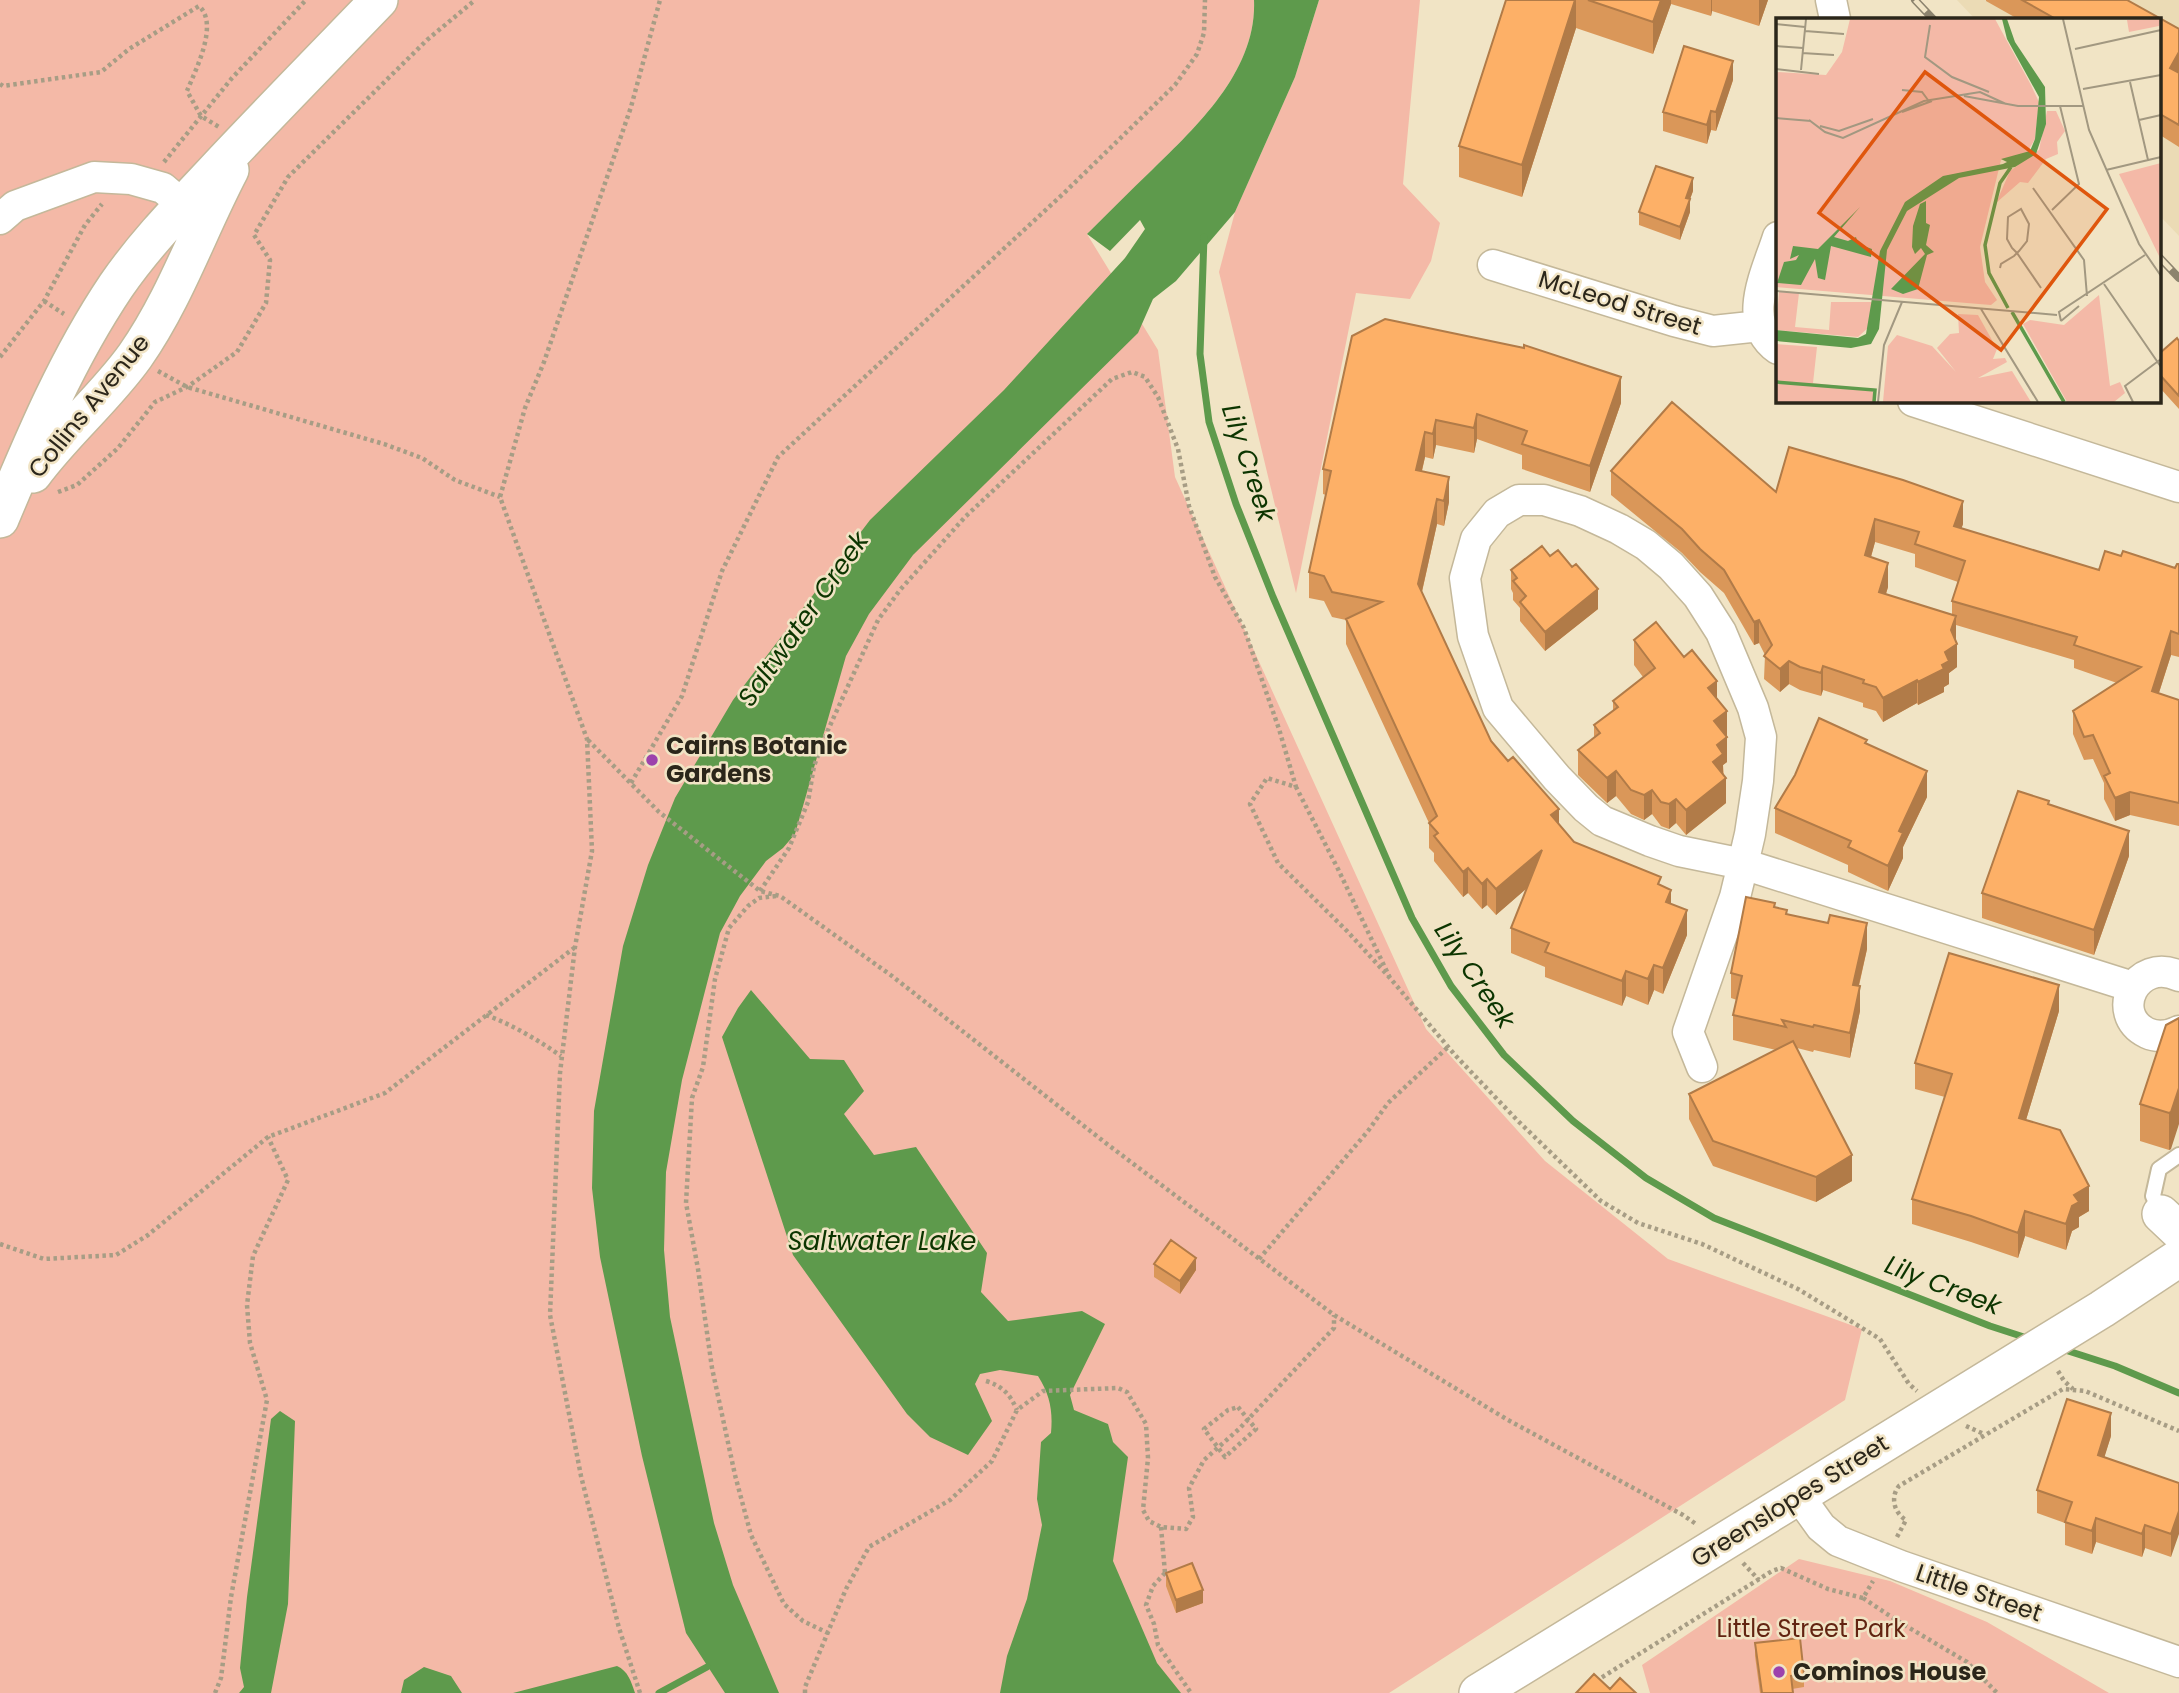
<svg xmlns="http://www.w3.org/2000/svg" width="2179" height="1693" font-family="Poppins,sans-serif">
  <rect width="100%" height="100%" fill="#f1e4c5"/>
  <!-- built -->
  <path fill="#ebdbb5" d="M1957,0H2179V236L2160,216V19H1975Z"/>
  <!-- green -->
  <path fill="#f4b9a7" d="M0,0H1254C1257,70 1198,125 1152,170C1131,191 1109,212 1087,234L1158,350L1175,477L1426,1029L1545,1161L1668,1259L1862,1329L1845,1400L1389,1693H0Z
    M1319,0H1420L1403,184L1440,223L1431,261L1410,299L1356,293L1296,593L1219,272L1235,212L1295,77Z
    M1799,1559L1890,1581L1987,1622L2109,1693H1650L1642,1665Z"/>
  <!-- water -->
  <path fill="#5e9a4c" d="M1254,0H1319L1295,77L1235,212L1176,281L1153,299L1138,333L913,555L869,614L846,656L795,834L783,848L766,861L740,896L720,933L682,1080L666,1172L664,1250L670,1317L714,1523L733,1585L779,1693H725L686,1633L642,1456L600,1257L592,1188L594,1111L623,946L648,865L675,798L733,700L870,520L1004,390L1125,258L1145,229L1140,220L1110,251L1087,234C1109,212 1130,191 1152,170C1198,125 1257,70 1254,0Z
    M751,990L810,1059L844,1060L864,1091L844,1114L874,1155L916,1147L987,1253L981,1292L1008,1321L1082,1311L1105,1324L1070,1395L1074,1410L1108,1424L1113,1442L1128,1457L1113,1561L1157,1663L1181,1693H1000L1007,1656L1027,1599L1042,1525L1037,1499L1041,1442L1051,1433C1053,1411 1050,1395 1038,1376L1000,1370L980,1374L975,1384L992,1421L968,1455L930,1437L907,1414L793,1255L722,1037L738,1008Z
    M280,1411L295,1421L288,1604L271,1693H239L244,1687L240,1668L247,1597L271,1419Z
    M617,1666C628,1671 631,1681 635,1693H513Z
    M424,1667L451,1676L462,1693H401L404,1680Z"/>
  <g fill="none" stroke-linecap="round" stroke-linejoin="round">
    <!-- stream -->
    <path stroke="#5e9a4c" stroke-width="7" d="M1204,237L1200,354L1209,422L1236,504L1273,597L1412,918L1451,986L1504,1055L1573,1121L1646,1178L1714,1218L1990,1326L2030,1339
      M2062,1349L2115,1366L2179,1393
      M659,1693L707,1667"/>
    <!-- service casing -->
    <g stroke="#c4b89a" stroke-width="18">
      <path id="service" d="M2161,1213L2153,1196L2159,1169L2179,1155"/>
    </g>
    <!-- minor casing -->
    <g stroke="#c4b89a" stroke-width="33">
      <path id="minor" d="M1831,0L1835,19
        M0,219L15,206L94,177L131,179L163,188L183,205
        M1778,237C1767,272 1740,322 1778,349
        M1493,265L1674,321L1713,331L1760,326
        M1913,401L2179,487
        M2179,976C2136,956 2108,1014 2147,1033C2158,1038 2169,1036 2179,1031
        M1702,1067L1688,1032L1735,897L1743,864L1750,834L1758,781L1761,737L1753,708L1721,632L1698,596L1671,566L1646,545L1619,529L1580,511L1544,500H1519L1497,513L1476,539L1465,578L1473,636L1498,708L1557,778L1586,808L1602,821L1650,841L1679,851L1743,864L2133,987
        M1798,1495L1821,1527L1838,1541L1901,1566L2179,1662"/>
    </g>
    <!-- tertiary casing -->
    <g stroke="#c4b89a" stroke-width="40">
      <path id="tertiary" d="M33,474C64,432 105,398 135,356C175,299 198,231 230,170
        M0,519C34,438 67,359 116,286C147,241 186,202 224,161C275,107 327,54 379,0
        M2161,1214L2179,1231
        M1478,1693L2102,1309L2179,1258"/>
    </g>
    <!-- path -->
    <path stroke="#a79d85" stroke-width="4.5" stroke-dasharray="3.5 3.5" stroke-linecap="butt" d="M0,84L3,86L101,72L129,49L199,6C219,24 196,69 187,91L201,116L219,127
      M164,162L232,78L306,0
      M44,301L64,314
      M0,357L44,301L85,225L102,204
      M158,371L187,387L384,444L422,458L455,480L500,497
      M58,492L77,485L118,448L155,402L187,387L237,352L266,303L270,260L254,235L288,177L427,40L475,0
      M588,740L659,812L760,891L780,896L892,976L1107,1144L1334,1315L1508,1420L1683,1515L1696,1524
      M631,783L682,696L722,571L778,457L1063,194L1175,85L1197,54L1204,33L1205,0
      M760,891L789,848L808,802L814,766L828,730L878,620L900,590L965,517L1112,379L1132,372L1145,377L1158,397L1178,449L1189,506L1215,577L1244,628L1279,729L1296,787
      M776,896L759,898L748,906L729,928L715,979L703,1067L692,1098L686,1203L698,1269L712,1368L735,1475L751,1535L784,1604L803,1621L828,1633
      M1390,978L1338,869L1296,787L1267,778L1250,804L1278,863L1347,931L1390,978L1455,1055L1517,1120L1601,1201L1638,1223L1702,1244L1798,1289L1880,1339L1909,1384L1917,1391
      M486,1015C513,1025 538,1040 561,1056
      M0,1244L44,1259L116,1255L148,1235L268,1137L385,1093L574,948
      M1259,1259L1368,1131L1388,1103L1448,1047
      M2058,1371L2064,1381L2073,1389
      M986,1381C1002,1386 1010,1394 1017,1410
      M1238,1407L1256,1429L1225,1457L1204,1429L1228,1410Z
      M1966,1426L1984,1434
      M1161,1527L1165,1573H1167
      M1897,1537L1906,1520C1894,1513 1890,1497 1899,1486L2063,1389L2085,1391L2179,1431
      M1743,1563L1759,1580
      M1165,1573L1153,1586L1146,1605L1154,1624L1158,1645L1191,1693
      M1863,1598L1896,1620L1967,1662L1997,1693
      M1596,1681L1772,1571L1781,1568L1828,1589L1863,1598L1873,1581
      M215,1693L221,1678L231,1597L267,1400L250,1343L247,1305L253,1256L288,1180L268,1137
      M640,1693L619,1628L581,1476L550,1315L560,1073L575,947L592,851L587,739L500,497L525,408L544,362L631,107L660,0
      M805,1693V1687L846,1589L869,1547L950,1500L992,1461L1017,1410L1043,1391L1118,1388L1127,1392L1146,1424L1148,1458L1143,1510L1149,1521L1161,1527L1186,1529L1193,1517L1189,1488L1204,1460L1239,1429L1334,1328V1315"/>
    <!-- service -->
    <use href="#service" stroke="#fff" stroke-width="14"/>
    <!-- minor -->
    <use href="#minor" stroke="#fff" stroke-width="30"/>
    <!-- tertiary -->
    <use href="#tertiary" stroke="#fff" stroke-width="37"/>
    <!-- rail casing -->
    <g stroke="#8c836e" stroke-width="8">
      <path id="rail" d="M1915,0L1933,19
        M2160,258L2179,278"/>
    </g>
    <!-- rail -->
    <use href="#rail" stroke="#f1e4c5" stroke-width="5" stroke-dasharray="16" stroke-linecap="butt"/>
  </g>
  <!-- wall -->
  <path fill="#da9759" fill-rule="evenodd" d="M1506,0H1768L1759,26L1712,11L1711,16L1671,4L1653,54L1576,28L1522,197L1459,177V146Z
    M1986,0H2127L2179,29V147L2160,135V19H2018L1986,1Z
    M1733,80L1716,131L1711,130L1707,144L1663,131V112Z
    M1693,191L1690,199V212L1680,240L1639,225V212Z
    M1352,336L1621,403L1590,492L1522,469V455L1477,439L1474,453L1436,445L1433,459L1425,457L1422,471L1449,502L1444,526L1437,524L1422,592L1491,741L1574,842L1661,886L1687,935L1663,994L1654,990L1648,1005L1626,996L1622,1006L1545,977V967L1511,953V928L1527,888L1496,915L1487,905L1482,909L1468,893L1463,897L1434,861V853L1429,848V823L1346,644V620L1332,617L1324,601L1309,598V572L1326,495L1323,494V469Z
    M2179,341V409L2160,388V353Z
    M1611,471L1776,492L1963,524L1961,529L2099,570L2121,556L2175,568L2179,564V657L2171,655L2159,693L2179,700V826L2130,815L2115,821L2104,799V783L2093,759L2084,760L2073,734V711L2117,683L2074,668V660L1956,625L1955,641L1957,667L1949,673V684L1944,687V692L1918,705L1917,703L1883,722L1876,711L1863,707V703L1823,690L1821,696L1800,690L1789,684L1780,692L1764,679L1765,655L1759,643L1754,645L1724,593L1700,572L1682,553L1611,495ZM1875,542L1915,554V567L1958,582L1952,601V615L1886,594L1888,587L1871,557Z
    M1550,556L1598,609L1545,651L1520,621V608L1513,600V593L1511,589V570Z
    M1634,640L1717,698L1727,735V762L1723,765L1726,803L1686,835L1676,823L1669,829L1661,826L1652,814L1644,820L1631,814L1616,796L1607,803L1578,775V750L1594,738V725L1613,711V701L1643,677L1634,665Z
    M1867,744L1927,797L1903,847V858L1888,891L1848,872V865L1775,833V808L1795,775Z
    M2129,856L2094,955L1982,918V893Z
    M1775,907L1787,914L1867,949L1859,986L1860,1011L1850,1058L1814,1050L1813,1052L1797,1048L1852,1181L1816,1202L1713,1166L1689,1119V1094L1776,1050L1733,1040V1015L1737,1000L1731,998V973Z
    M2059,1011L2026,1120L2089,1211L2079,1217V1227L2072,1231L2066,1250L2025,1236L2018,1258L1971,1242L1912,1224V1199L1945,1097L1915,1089V1063Z
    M2166,1025L2171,1149L2169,1150L2140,1141V1104Z
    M1154,1264L1196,1270L1180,1294L1154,1277Z
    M2111,1436L2104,1457L2179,1483L2171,1557L2145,1548L2142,1557L2096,1542L2092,1554L2065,1545V1523L2037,1513V1490Z
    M1166,1573L1203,1603L1176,1613L1166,1586Z
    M1755,1643L1804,1675V1687L1792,1689L1793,1693H1760L1755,1656Z"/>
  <!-- shaded-wall -->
  <path fill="#b17b48" d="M1575,0H1576V28L1522,197V165Z
    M1661,0H1671V4L1653,54V22Z
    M1711,0H1712V11L1711,16Z
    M1759,0H1768L1759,26Z
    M2179,52V73L2170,68Z
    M1733,61V80L1716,131V112Z
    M1711,111V130L1707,144V125Z
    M1693,178V191L1686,210V198Z
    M1690,199V212L1680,240V227Z
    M1621,377V403L1590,492V466Z
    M1477,414V439L1474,453V428Z
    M1436,420V445L1433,459V434Z
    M1425,432V457L1416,495V470Z
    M1449,477V502L1444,526V501Z
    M1437,499V524L1418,609V584Z
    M1963,501V524L1954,550V526Z
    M1875,519V542L1865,578V555Z
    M1888,563V587L1879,615V592Z
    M1598,589V609L1545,651V632Z
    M1956,616V639L1953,647L1957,644V667L1949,673V684L1944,687V692L1918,705V682L1942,665L1951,630Z
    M1759,620V643L1754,645V622Z
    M2171,631V655L2152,714V691Z
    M1789,661V684L1780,692V669Z
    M1823,666V690L1821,696V673Z
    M1917,680V703L1883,722V698Z
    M1717,681V705L1708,688Z
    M1727,711V735L1714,746V721Z
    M1727,737V762L1723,765V778L1713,762L1717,745Z
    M1616,771V796L1607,803V778Z
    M1927,771V797L1903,847V858L1888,891V866L1899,831Z
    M1726,778V803L1686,835V810Z
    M1652,790V814L1644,820V795Z
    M2130,792V815L2115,821V798Z
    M1676,799V823L1669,829V804Z
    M1559,809V834L1551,815Z
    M2129,831V856L2094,955V930Z
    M1542,850V875L1496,915V889Z
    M1468,868V893L1463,897V872Z
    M1487,879V905L1482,909V884Z
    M1671,890V915L1666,902Z
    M1687,910V935L1663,994V968Z
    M1867,923V949L1853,1010V985Z
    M1654,965V990L1648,1005V979Z
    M1626,971V996L1622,1006V981Z
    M2059,985V1011L2019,1143V1118Z
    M1860,986V1011L1850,1058V1033Z
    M2179,1088V1124L2171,1149L2169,1150V1113Z
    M1852,1155V1181L1816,1202V1177Z
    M2089,1186V1211L2079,1217V1227L2072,1231L2066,1250V1224L2074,1195Z
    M2025,1211V1236L2018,1258V1233Z
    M1196,1258V1270L1180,1294V1281Z
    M2111,1413V1436L2098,1478V1455Z
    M2179,1511V1534L2171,1557V1534Z
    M2096,1518V1542L2092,1554V1531Z
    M2145,1525V1548L2142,1557V1534Z
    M1203,1590V1603L1176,1613V1600Z"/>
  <!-- building -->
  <path fill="#fdb067" stroke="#b17b48" stroke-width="2" d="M1506,0H1575L1522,165L1459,146Z
    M1588,0H1661L1653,22Z
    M2022,0H2127L2179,29V52L2170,68L2179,73V125L2160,114V19H2056Z
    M1684,46L1733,61L1716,112L1711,111L1707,125L1663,112Z
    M1656,166L1693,178L1686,198L1690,199L1680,227L1639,212Z
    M1385,319L1524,348V345L1621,377L1590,466L1522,444L1527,431L1477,414L1474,428L1436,420L1433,434L1425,432L1416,470L1449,477L1444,501L1437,499L1418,584L1491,741L1508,761L1513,757L1559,809L1551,815L1574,842L1661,877L1658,884L1671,890L1666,902L1687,910L1663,968L1654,965L1648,979L1626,971L1622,981L1545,952L1549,943L1511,928L1542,850L1496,889L1487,879L1482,884L1468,868L1463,872L1434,836L1438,833L1429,823L1437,816L1346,619L1382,602L1332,592L1324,576L1309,572L1331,471L1323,469L1352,336Z
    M2177,338L2179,341V396L2160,375V353Z
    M1672,402L1776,492L1789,447L1903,480L1963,501L1954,526L2099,570L2105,551L2121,556L2123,551L2175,568L2177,564H2179V634L2171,631L2152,691L2179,700V803L2130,792L2115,798L2104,776L2110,773L2093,735L2084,737L2073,711L2141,667L2074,645L2077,637L1952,601L1965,561L1915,544L1919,532L1875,519L1865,555L1888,563L1879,592L1956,616L1951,630L1957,644L1945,652L1949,661L1942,665L1944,669L1918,682L1917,680L1883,698L1876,687L1863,683L1864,680L1823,666L1821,673L1800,667L1789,661L1780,669L1764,656L1772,645L1759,620L1754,622L1724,570L1700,549L1682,529L1611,471Z
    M1542,546L1550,556L1558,550L1572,567L1576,564L1598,589L1545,632L1520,602L1526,596L1513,581L1517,578L1511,570Z
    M1656,622L1684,657L1692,650L1717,681L1708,688L1727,711L1714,721L1727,737L1717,745L1723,754L1713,762L1726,778L1686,810L1676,799L1669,804L1661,802L1652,790L1644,795L1631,790L1616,771L1607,778L1578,750L1600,733L1594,725L1618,707L1613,701L1655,668L1634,640Z
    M1819,718L1867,740L1865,743L1927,771L1899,831L1903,833L1888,866L1848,847L1851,841L1775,808L1795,775Z
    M2018,791L2049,801L2048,804L2129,831L2094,930L1982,893Z
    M1746,897L1775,903L1774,907L1787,910L1786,914L1828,923L1830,915L1867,923L1853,985L1860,986L1850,1033L1814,1025L1813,1027L1782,1020L1786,1027L1733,1015L1742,976L1731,973Z
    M1949,953L2059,985L2019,1118L2060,1130L2089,1186L2074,1195L2079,1202L2072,1206L2066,1224L2025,1211L2018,1233L1971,1216L1912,1199L1952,1074L1915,1063Z
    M2179,1018V1088L2171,1112L2169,1113L2140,1104L2166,1025Z
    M1793,1041L1852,1155L1816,1177L1713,1141L1689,1094Z
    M1171,1240L1196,1258L1180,1281L1154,1264Z
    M2067,1399L2111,1413L2098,1455L2179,1483V1511L2171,1534L2145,1525L2142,1534L2096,1518L2092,1531L2065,1522L2072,1502L2037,1490Z
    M1192,1563L1203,1590L1176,1600L1166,1573Z
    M1800,1638L1804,1675L1791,1676L1793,1693H1762L1755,1643Z
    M1594,1674L1610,1689L1620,1678L1636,1693H1576Z"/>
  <!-- markers -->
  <g fill="#9d42ac" stroke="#f1e4c5" stroke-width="2.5">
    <circle cx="652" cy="760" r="7"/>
    <circle cx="1779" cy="1672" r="7"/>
  </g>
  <g text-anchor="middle" stroke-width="5" stroke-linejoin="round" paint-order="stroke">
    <!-- street labels -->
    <g font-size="24" fill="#2b261a" stroke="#f1e4c5">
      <text transform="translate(1620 303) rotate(17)" y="8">McLeod Street</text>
      <text transform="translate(89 406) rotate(-51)" y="8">Collins Avenue</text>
      <text transform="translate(1790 1501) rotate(-32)" y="8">Greenslopes Street</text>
      <text transform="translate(1979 1593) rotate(19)" y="8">Little Street</text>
    </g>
    <!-- poi labels -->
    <g font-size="24" font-weight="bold" fill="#2b261a" stroke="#f1e4c5" text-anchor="start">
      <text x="666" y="754">Cairns Botanic<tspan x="666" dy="28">Gardens</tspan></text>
      <text x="1793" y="1680">Cominos House</text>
    </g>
    <!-- park labels -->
    <g font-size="24" fill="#622411" stroke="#f1e4c5">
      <text x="1811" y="1637">Little Street Park</text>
    </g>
    <!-- water labels -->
    <g font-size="26" font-style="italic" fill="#0c3500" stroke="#f1e4c5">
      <text transform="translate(1249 463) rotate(72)" y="9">Lily Creek</text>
      <text transform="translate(803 619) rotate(-55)" y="9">Saltwater Creek</text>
      <text transform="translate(1475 975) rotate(56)" y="9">Lily Creek</text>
      <text x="882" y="1250">Saltwater Lake</text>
      <text transform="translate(1943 1285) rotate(21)" y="9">Lily Creek</text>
    </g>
  </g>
  <!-- overview -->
  <g transform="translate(1776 18)">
    <rect width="385" height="385" fill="#f1e4c5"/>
    <path d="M74,1H219L255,67L263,84L259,121L250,136L225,142L204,229L209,264L221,282L215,287L0,269V54L50,57L66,34ZM385,1L383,8L353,14L351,2ZM271,93H280L289,113L281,124L282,136L270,141L252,165L244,164L220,185L234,153L263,132ZM385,145V242L343,156ZM3,274L23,275L19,309L53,312L55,284H96L94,308L82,319L0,312ZM323,277L334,368L344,364L349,375L338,384H291L247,306L254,302L288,307ZM182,296L202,297L221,331L217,341L229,340L231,344L202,360L236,353L255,384H107L112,328L121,317L156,328L180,354L161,330L174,316L183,315ZM0,326L41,329L37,365L100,372L99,384H0Z" fill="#f4b9a7"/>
    <path d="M226,1H231L239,24L269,69L270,106L260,136L239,149L183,160L131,193L111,232L103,311L95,326L75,330L0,323V312L82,320L90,316L104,233L129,184L167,158L227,146L231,144L225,141L254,133L259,121L263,79L231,21ZM150,183V205L154,207L150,227L158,234L151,237L142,271L127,276L115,271L149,236L145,230L139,236L136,229L137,208L144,186ZM84,189L58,219L72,223L80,219L82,226L96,231L95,239L55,228L49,262L42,260L39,241L25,267L1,265L8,244L20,242L23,237L14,241L17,228L42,231Z" fill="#5e9a4c"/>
    <path fill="none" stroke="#5e9a4c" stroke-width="3.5" d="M232,290L213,255L209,227L224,165L235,149M236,294L288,384M0,364L99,372L98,384"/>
    <path fill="none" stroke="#a29881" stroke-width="2" d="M287,1L313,112L363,226L385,258M0,6L29,9M154,7L149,39L176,59L213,74M29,13L68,16M0,28L27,30M299,31L385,12M26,35L58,37M0,51L43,56M25,52L30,1M354,64L372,142M307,71L385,57M126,72L146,74L152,82M188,78L242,88H307M126,94L156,83M0,100L35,103M33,102L49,114L67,120L148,83L204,74L230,86M363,102L385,97M44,108L63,113L97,101M330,152L385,139M257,170L308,242L311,278M276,192L303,166L284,88M224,250L225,246L238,238L243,233L251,223L253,206L245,191L232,199L231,221L236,230L241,235L265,270M328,266L385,349M0,273L281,297M205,291L262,384M285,303L283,294L369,237M285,303L303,288M102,384L108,327L126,284M357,384L349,368L385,341"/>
    <path fill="#df560d" fill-opacity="0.15" stroke="#df560d" stroke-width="3.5" d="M149,54L331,191L225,332L43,195Z"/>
    <rect width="385" height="385" fill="none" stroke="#2b261a" stroke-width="3.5"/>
  </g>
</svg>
